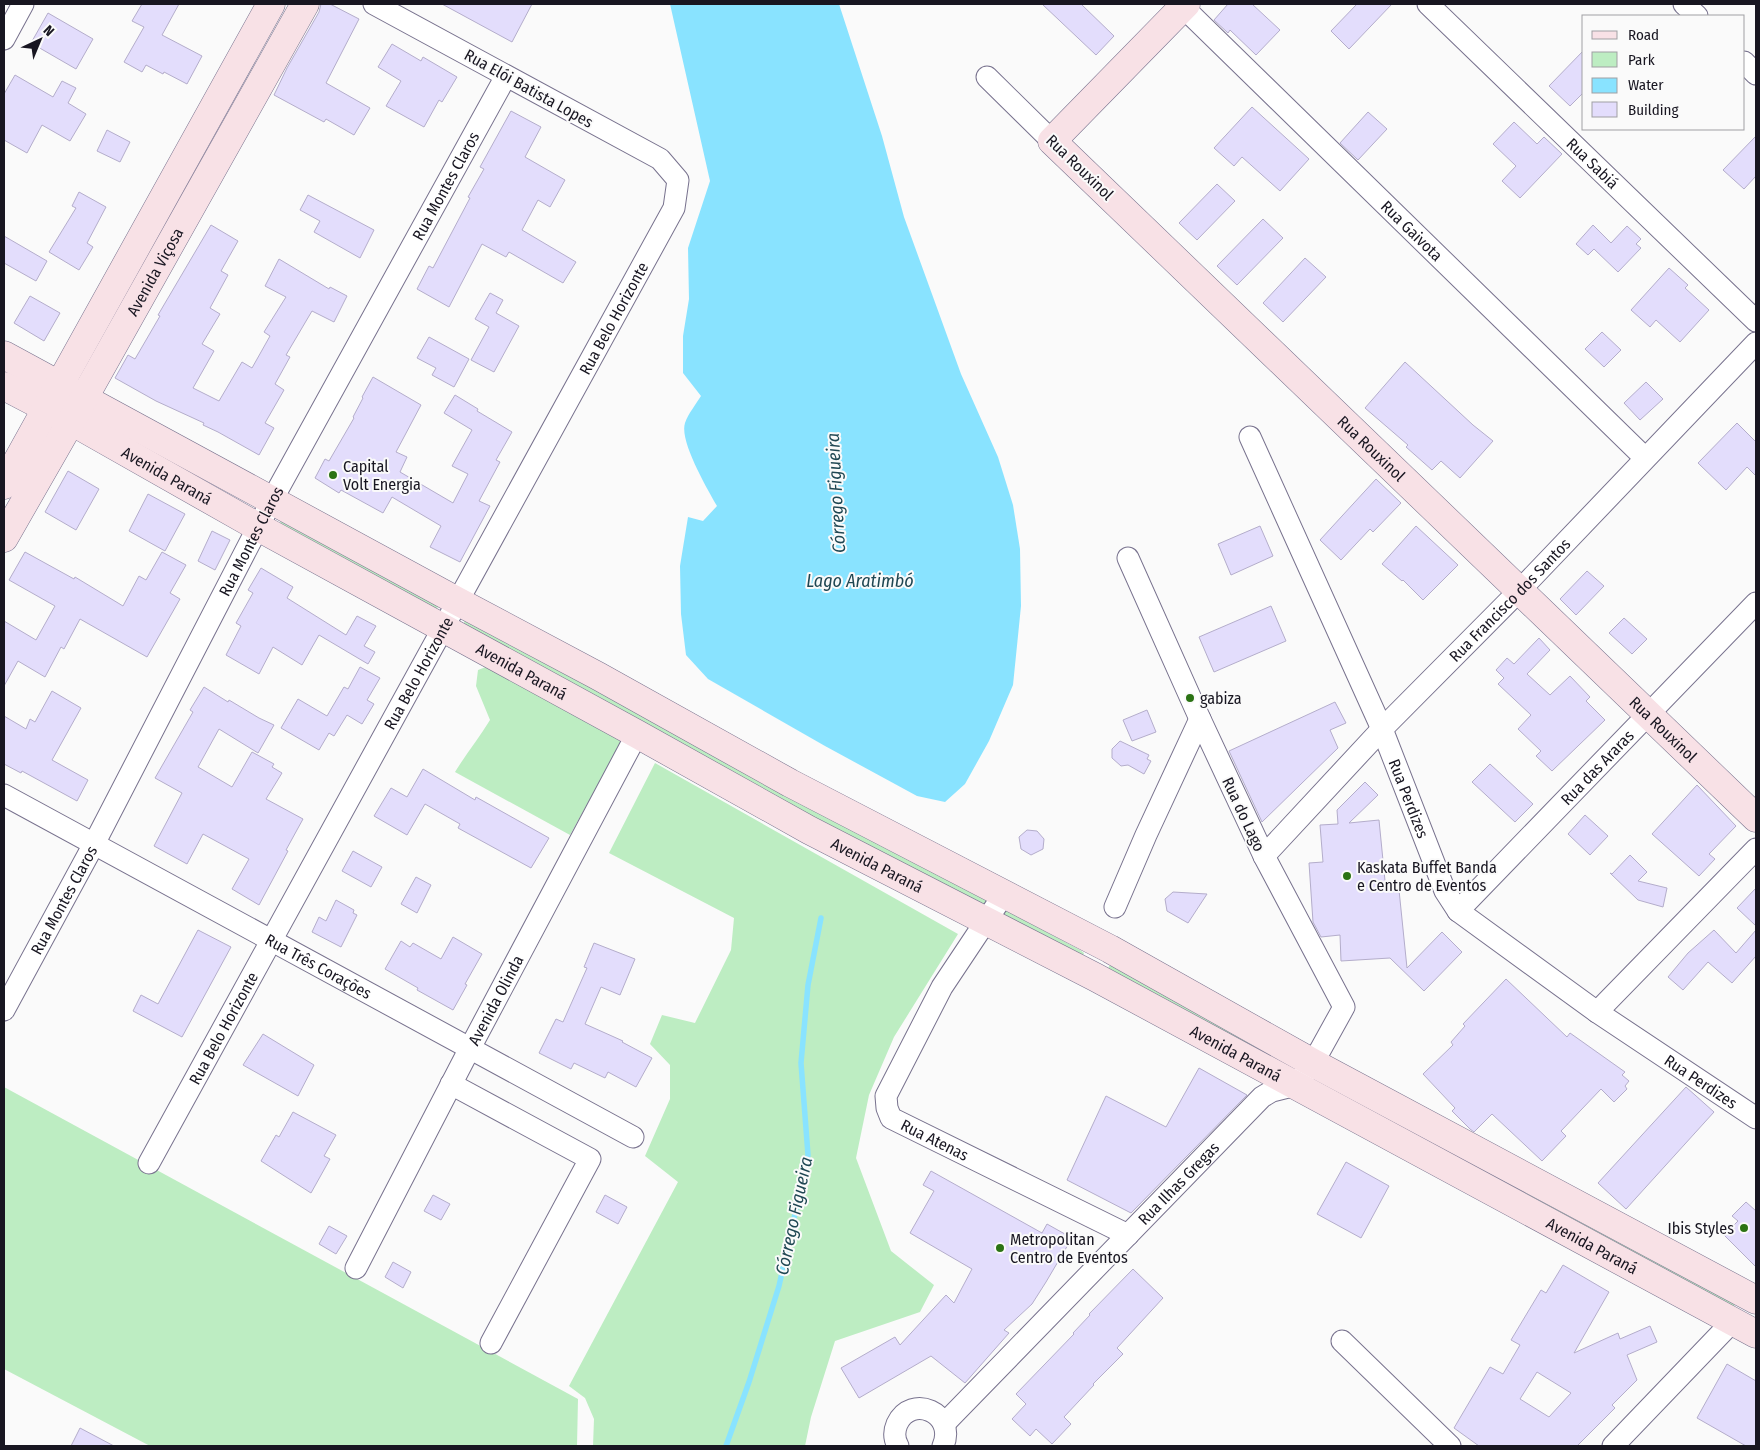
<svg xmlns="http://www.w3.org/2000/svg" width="1760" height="1450" font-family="'Fira Sans Condensed',sans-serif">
  <rect width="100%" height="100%" fill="#fafafa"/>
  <!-- green -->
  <path fill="#bdedc2" d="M282,519L440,602L439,607L433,609L283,528L280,523Z
    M466,618L1080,950L1084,953L1082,958L809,817L466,627L464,622Z
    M491,665L624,738L570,835L455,772C466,754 479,738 490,720L476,686L478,670Z
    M655,763L958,934L894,1037L869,1095L856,1158L891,1251L934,1285L920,1312L835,1341L811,1417L805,1446H593L594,1419L585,1398L569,1386L678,1182L645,1156L670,1099V1065L650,1044L662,1015L695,1023L731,950L734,918L609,853Z
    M1112,965L1298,1065L1299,1073L1108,970L1109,966Z
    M1319,1080L1734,1303L1735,1308L1316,1084Z
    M4,1087L578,1399L577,1446H150L4,1369Z"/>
  <!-- water -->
  <path fill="#89e3ff" d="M670,4H839L882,136L904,217L961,374L998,457L1013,505L1020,549L1021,606L1013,685L989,741L965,784L945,802L917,796L825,746L708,679L686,655L681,614L680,566L688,517L703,521L717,506C708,490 679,441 685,423C688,414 696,404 701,396L683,373V336L689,299L688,248L710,181Z"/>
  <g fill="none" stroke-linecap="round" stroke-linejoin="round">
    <!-- stream -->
    <path stroke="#89e3ff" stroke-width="5.5" d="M726,1446L749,1382L779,1286L808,1155L801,1063L808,985L821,918"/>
  </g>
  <!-- building -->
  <path fill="#e3ddfc" stroke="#b4adcb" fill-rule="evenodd" d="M142,4H179L162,35L202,56L187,84L164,72L163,74L146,65L142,72L124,62L144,27L132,21Z
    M321,4H330L359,19L326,83L370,108L354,135L326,119L324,122L274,95L287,68L319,12Z
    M442,4H532L512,42Z
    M1042,4H1081L1114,36L1096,55Z
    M1228,4H1252L1280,30L1256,55L1230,30L1228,33L1214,20Z
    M1357,4H1392L1349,49L1331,31Z
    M48,13L93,39L76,69L31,43Z
    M392,44L421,61L423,57L457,77L442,102L439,100L424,127L386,106L401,81L378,67Z
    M1584,50V92L1570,106L1549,86Z
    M15,75L53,97L62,81L76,88L68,103L86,114L70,141L42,125L27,153L4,140V94Z
    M1252,107L1309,159L1280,191L1242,157L1234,166L1214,148Z
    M511,111L541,127L525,157L565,180L550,207L538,200L522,230L576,262L563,283L509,252L506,257L482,244L449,307L417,289L429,266L433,268L470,198L468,197L484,169L480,167Z
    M1368,112L1387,129L1358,160L1340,143Z
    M1514,122L1537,144L1544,137L1562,154L1520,198L1502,181L1516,166L1493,144Z
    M107,130L130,142L120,162L97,151Z
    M1756,136V176L1744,189L1723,170Z
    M1217,184L1235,201L1197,240L1179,223Z
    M79,192L106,207L87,243L93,247L79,270L49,252L76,208L72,206Z
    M308,195L374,230L360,258L314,232L320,221L300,210Z
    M1263,219L1283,238L1237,285L1217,266Z
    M211,225L238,241L221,271L228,275L210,308L220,314L202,344L214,351L193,388L219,401L242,362L252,368L270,336L264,332L286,297L265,286L279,259L329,289L330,287L347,296L334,322L312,311L286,355L290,357L275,384L284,390L265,423L274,428L259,455L218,432L203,425L204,423L156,401L115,378L128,355L135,359L160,316L158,315Z
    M1593,225L1611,243L1627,226L1641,239L1636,244L1641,248L1618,272L1594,249L1588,255L1576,244Z
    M4,236L47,261L36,281L4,263Z
    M1305,258L1326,277L1283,322L1263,303Z
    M1669,268L1688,285L1685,288L1709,310L1680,342L1656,320L1650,327L1631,310Z
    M490,293L503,300L496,313L519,326L494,372L471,360L489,327L475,319Z
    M30,296L60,313L44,341L14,323Z
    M1602,332L1621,350L1604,367L1585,349Z
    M429,337L469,359L454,387L432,375L436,368L417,358Z
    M1405,362L1473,425L1493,441L1460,478L1441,461L1432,470L1406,447L1408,445L1365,408Z
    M373,377L421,405L396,452L407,457L400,472L453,503L468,474L452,466L472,430L444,413L455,395L478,409L477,411L512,432L496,460L500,462L479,501L490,506L460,562L430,547L441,526L392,497L383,513L341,490L339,493L315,478L325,459L329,461L354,418L353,417L363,398L362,397Z
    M1646,382L1663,399L1640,420L1624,403Z
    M1737,423L1756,442V476L1747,467L1726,490L1698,463Z
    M68,471L99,489L76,530L45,512Z
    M1376,479L1401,503L1373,532L1370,529L1341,560L1320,540Z
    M148,494L185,514L165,551L129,531Z
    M1260,526L1273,556L1231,575L1218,544Z
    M1416,526L1458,565L1423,600L1403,580L1402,581L1382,564Z
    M212,531L230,540L215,570L198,561Z
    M25,552L74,579L75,577L123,606L139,576L146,580L162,552L186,565L170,593L180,599L147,657L80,619L64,649L61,647L45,677L18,661L4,686V621L36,640L55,606L9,580Z
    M261,568L293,587L287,598L346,635L357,616L376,626L364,646L375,652L368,664L319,635L302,665L273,647L259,674L226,655L241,626L236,623L253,593L248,590Z
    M1587,571L1604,586L1576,615L1560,599Z
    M1271,606L1286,641L1214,672L1199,637Z
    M1624,618L1647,639L1632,654L1609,633Z
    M1539,638L1550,650L1527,674L1550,695L1570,676L1590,697L1586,701L1605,720L1552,771L1536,756L1541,751L1518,729L1531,715L1498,684L1504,678L1496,670L1507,658L1514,664Z
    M360,667L380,678L367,700L374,704L362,724L347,715L334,736L329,733L319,750L281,728L298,699L327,716L344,687L348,689Z
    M204,687L228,702L229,700L259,718L274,725L258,753L219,729L198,767L232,787L252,752L274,764L272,767L282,773L266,799L303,819L286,850L288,851L259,905L232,889L249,859L203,834L187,864L154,846L182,793L155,778L193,712L190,710Z
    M52,691L81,708L52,760L88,780L77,801L22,771L21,773L4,764V716L26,729L30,719L35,722Z
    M1335,702L1346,723L1330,730L1338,748L1262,822L1229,751Z
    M1147,710L1156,732L1132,741L1123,720Z
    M1120,741L1149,755L1147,759L1151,761L1144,774L1128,765L1121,766L1112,758V749Z
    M1490,764L1533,804L1515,822L1472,782Z
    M423,769L475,800L476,797L549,838L531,868L458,828L460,824L425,804L407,835L374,816L391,788L407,797Z
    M1365,782L1378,795L1349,823L1379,820L1386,891L1399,890L1407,968L1442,932L1462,952L1424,991L1390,958L1341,961L1340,935L1321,937L1313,922L1309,863L1323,862L1320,825L1338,824L1337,810Z
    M1697,785L1736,826L1709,854L1715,859L1699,876L1652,834Z
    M1585,815L1608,836L1590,855L1568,834Z
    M1027,830L1037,831L1044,839L1043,849L1031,855L1021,849L1019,837Z
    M353,851L382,867L371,887L342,871Z
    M1630,855L1647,872L1638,881L1667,888L1663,907L1638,900L1610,873L1612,874Z
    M416,877L431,885L417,913L401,904Z
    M1756,888V926L1737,908Z
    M1173,892L1207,894L1188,923L1167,911L1165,899Z
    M336,900L354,910L353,913L357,915L341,947L312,932L319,917L326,921Z
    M198,930L231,947L182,1037L133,1011L141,995L158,1004Z
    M1714,930L1736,953L1756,930V956L1732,983L1708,962L1683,990L1668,977L1688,953Z
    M453,937L482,954L465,984L467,985L453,1010L417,990L418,988L385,969L401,941L410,947L413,943L441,959Z
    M594,943L635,959L620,995L601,987L585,1024L623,1041L622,1042L652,1058L636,1087L608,1072L605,1078L574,1063L571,1069L539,1053L556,1019L563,1022L587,968L584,967Z
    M1506,979L1567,1037L1570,1033L1625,1072L1622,1075L1629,1081L1625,1086L1627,1089L1614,1102L1601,1089L1561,1131L1566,1136L1542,1161L1492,1114L1474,1132L1470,1129L1452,1111L1455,1108L1423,1074L1453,1045L1451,1042L1465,1026L1463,1024Z
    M263,1034L314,1065L298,1096L243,1065Z
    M1199,1068L1247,1095L1131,1213L1067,1180L1106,1096L1166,1127Z
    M1686,1087L1714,1112L1626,1209L1598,1183Z
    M293,1112L336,1135L324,1156L330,1159L311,1193L261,1161L276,1135L279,1137Z
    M1346,1162L1389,1186L1361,1238L1317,1214Z
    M931,1171L1042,1233L1047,1224L1072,1238L1046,1282L1032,1304L1004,1330L1009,1333L965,1383L931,1356L859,1398L841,1368L895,1337L900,1345L946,1295L954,1303L972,1269L910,1233L934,1191L923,1185Z
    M433,1195L450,1204L441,1220L424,1211Z
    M605,1195L627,1207L618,1224L596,1212Z
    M1746,1202L1756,1211V1267L1724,1235L1738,1221L1732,1216Z
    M329,1226L347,1236L336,1254L319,1244Z
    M393,1262L411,1272L403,1288L385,1277Z
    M1563,1265L1609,1292L1574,1353L1618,1333L1620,1339L1650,1326L1657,1342L1627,1355L1637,1380L1612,1405L1615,1408L1577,1446H1479L1454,1428L1490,1367L1503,1374L1520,1345L1511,1340L1541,1290L1546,1293ZM1537,1372L1571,1393L1549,1417L1520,1399Z
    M1133,1269L1163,1298L1117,1348L1123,1354L1093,1384L1094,1385L1064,1417L1071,1424L1052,1444L1036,1429L1030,1436L1012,1419L1026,1404L1016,1394L1074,1334L1073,1333L1090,1315L1089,1314Z
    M1727,1364L1756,1381V1446H1746L1697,1418Z
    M80,1428L114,1446H71Z"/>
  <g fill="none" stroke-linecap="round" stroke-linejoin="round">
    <!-- street casing -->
    <g stroke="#78728e" stroke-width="23">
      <g id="street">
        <path id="s1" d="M1428,4L1756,321"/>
        <path d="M1684,4L1697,16"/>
        <path id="s2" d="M1183,7L1645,458"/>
        <path d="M4,39L23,4"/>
        <path d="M1744,62L1756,74"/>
        <path d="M987,77L1052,141"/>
        <path id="s3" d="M1250,437L1382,729L1445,891L1458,911L1597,1012L1756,1118"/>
        <path id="s4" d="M4,795L633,1137"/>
        <path id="s5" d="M1264,856L1382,729L1520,590L1756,343"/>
        <path id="s6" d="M1004,894L942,987L886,1096L887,1108L891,1118L1128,1235"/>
        <path d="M1115,907L1146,835L1200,719"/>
        <path id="s7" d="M1458,911L1756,603"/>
        <path id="s8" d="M4,1010L94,844L272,500L506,76"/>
        <path d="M1597,1012L1756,849"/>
        <path d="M451,1084L590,1159L491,1343"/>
        <path id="s9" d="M149,1163L674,208L678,180L660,159L374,4"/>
        <path id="s10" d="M356,1268L470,1048L637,734"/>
        <path d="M1342,1341L1450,1446"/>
        <path id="s11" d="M944,1424L1262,1097L1272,1091L1296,1085L1313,1063L1344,1007L1264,856L1200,719L1128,558"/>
        <path d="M898,1446C894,1439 894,1431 897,1424C911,1393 957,1413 943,1446"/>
        <path d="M1613,1446L1733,1321"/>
      </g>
    </g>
    <!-- secondary casing -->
    <g stroke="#78728e" stroke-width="29">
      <g id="secondary">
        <path id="s12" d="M1186,4L1052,141L1756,818"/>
        <path d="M4,355L457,601L598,676L790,783L1110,949L1313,1063L1756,1300"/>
        <path id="s13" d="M4,386L71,421L258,527L637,734L809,830L1095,977L1756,1334"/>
        <path d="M4,485L271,4"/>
        <path id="s14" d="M4,538L71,421L305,4"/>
      </g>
    </g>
    <!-- street -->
    <use href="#street" stroke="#fff" stroke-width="21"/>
    <!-- secondary -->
    <use href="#secondary" stroke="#f8e1e6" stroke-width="28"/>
  </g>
  <!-- markers -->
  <g fill="#2b7314" stroke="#fafafa" stroke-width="2">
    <circle cx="333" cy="475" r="5"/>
    <circle cx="1190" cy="698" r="5"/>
    <circle cx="1347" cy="876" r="5"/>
    <circle cx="1744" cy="1228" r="5"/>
    <circle cx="1000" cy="1248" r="5"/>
  </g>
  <g text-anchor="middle" stroke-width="4" stroke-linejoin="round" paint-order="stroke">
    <!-- street labels -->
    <g font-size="16" fill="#181621" stroke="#fafafa">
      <text transform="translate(529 88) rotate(29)" y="6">Rua Elói Batista Lopes</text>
      <text dy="6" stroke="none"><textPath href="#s1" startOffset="229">Rua Sabiá</textPath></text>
      <text transform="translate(1080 167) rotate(44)" y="6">Rua Rouxinol</text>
      <text dy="6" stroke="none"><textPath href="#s8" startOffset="935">Rua Montes Claros</textPath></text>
      <text dy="6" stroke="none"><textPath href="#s2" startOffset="320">Rua Gaivota</textPath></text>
      <text dy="6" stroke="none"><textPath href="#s14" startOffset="306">Avenida Viçosa</textPath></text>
      <text dy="6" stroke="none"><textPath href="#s9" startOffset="964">Rua Belo Horizonte</textPath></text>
      <text dy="6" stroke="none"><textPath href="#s12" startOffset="635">Rua Rouxinol</textPath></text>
      <text dy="6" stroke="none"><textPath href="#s13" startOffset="186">Avenida Paraná</textPath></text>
      <text dy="6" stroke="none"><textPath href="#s8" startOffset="530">Rua Montes Claros</textPath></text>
      <text dy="6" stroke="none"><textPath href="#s5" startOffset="355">Rua Francisco dos Santos</textPath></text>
      <text dy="6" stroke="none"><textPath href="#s13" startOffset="591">Avenida Paraná</textPath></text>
      <text dy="6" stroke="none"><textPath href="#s9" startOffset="559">Rua Belo Horizonte</textPath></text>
      <text dy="6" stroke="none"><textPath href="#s12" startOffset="1040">Rua Rouxinol</textPath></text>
      <text dy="6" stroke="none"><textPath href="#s7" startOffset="200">Rua das Araras</textPath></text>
      <text dy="6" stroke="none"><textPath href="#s3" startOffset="395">Rua Perdizes</textPath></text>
      <text transform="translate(1244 814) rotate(65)" y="6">Rua do Lago</text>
      <text dy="6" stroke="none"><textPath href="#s13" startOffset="996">Avenida Paraná</textPath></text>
      <text dy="6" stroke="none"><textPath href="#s8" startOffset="125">Rua Montes Claros</textPath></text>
      <text dy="6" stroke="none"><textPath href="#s4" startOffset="358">Rua Três Corações</textPath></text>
      <text dy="6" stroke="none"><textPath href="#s10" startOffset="302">Avenida Olinda</textPath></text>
      <text dy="6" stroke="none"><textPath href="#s9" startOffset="154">Rua Belo Horizonte</textPath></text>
      <text dy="6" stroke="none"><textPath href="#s13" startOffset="1401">Avenida Paraná</textPath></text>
      <text dy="6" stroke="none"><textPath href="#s3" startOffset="815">Rua Perdizes</textPath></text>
      <text dy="6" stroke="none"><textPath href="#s6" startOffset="306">Rua Atenas</textPath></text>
      <text dy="6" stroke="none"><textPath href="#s11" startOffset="336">Rua Ilhas Gregas</textPath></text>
      <text dy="6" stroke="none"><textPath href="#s13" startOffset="1806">Avenida Paraná</textPath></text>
    </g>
    <!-- poi labels -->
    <g font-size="16" fill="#181621" stroke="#fafafa" text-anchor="start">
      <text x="343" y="472">Capital<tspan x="343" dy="18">Volt Energia</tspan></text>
      <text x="1200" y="704">gabiza</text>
      <text x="1357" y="873">Kaskata Buffet Banda<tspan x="1357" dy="18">e Centro de Eventos</tspan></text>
      <text x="1734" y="1234" text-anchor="end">Ibis Styles</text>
      <text x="1010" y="1245">Metropolitan<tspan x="1010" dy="18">Centro de Eventos</tspan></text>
    </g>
    <!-- water labels -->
    <g font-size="18" font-style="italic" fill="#1f4753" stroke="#fafafa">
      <text transform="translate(836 493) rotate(-93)" y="6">Córrego Figueira</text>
      <text x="860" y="587">Lago Aratimbó</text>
      <text transform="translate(794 1216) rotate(-78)" y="6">Córrego Figueira</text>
    </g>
  </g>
  <!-- border -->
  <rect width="1760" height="1450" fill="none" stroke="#181621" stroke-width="10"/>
  <!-- legend -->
  <rect x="1582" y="15" width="162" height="115" fill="#fafafa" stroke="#a09fa3"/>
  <rect x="1592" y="31" width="25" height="8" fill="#f8e1e6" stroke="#a09fa3"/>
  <text x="1628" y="40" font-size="15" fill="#181621">Road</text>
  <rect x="1592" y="52" width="25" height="15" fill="#bdedc2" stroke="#a09fa3"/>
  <text x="1628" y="65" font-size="15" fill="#181621">Park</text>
  <rect x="1592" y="78" width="25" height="15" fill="#89e3ff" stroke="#a09fa3"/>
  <text x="1628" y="90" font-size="15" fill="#181621">Water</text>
  <rect x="1592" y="102" width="25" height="15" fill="#e3ddfc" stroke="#a09fa3"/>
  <text x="1628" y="115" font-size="15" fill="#181621">Building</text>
  <!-- north arrow -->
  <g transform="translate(40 40) rotate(44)" stroke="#fafafa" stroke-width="4" paint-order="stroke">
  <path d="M0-4L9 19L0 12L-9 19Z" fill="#181621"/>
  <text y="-8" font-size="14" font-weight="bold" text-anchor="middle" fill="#181621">N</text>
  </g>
</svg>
